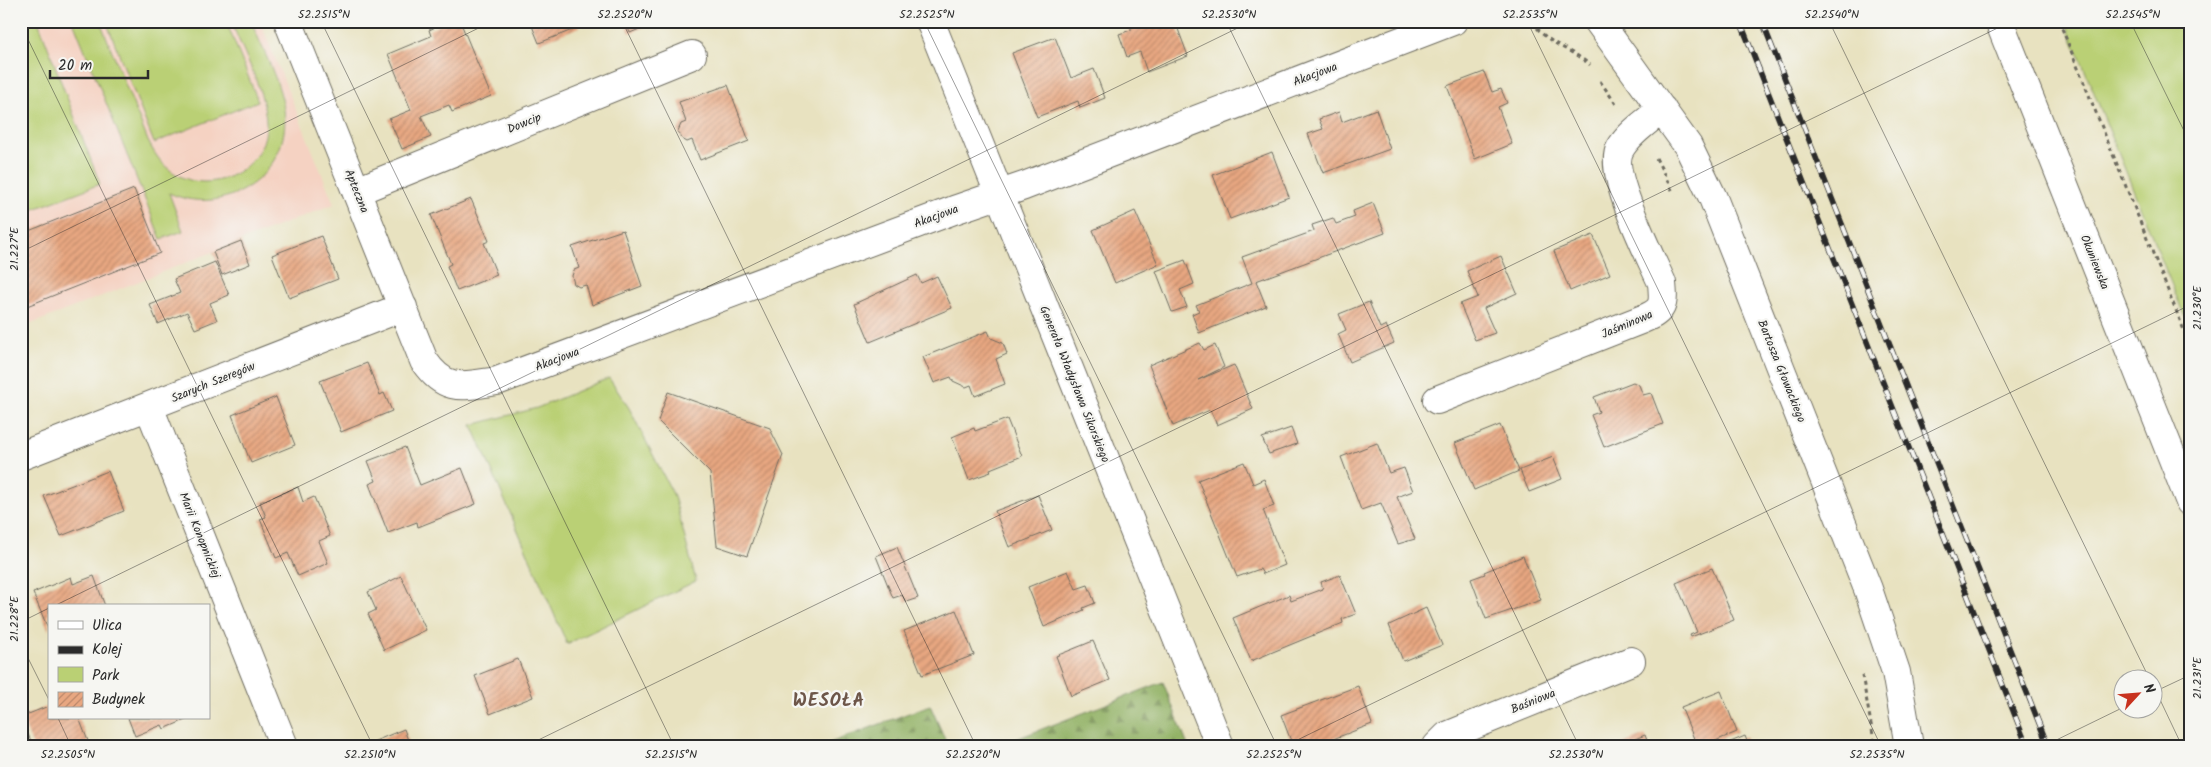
<svg xmlns="http://www.w3.org/2000/svg" width="2211" height="767" font-family="Kalam,sans-serif">
  <defs>
    <pattern id="forest-firs" width="22" height="20" patternUnits="userSpaceOnUse" patternTransform="scale(1.25)"><rect width="22" height="20" fill="#93b266"/><path d="M5 1l3.5 6h-7zM16 11l3.5 6h-7z" fill="#789154"/></pattern>
    <pattern id="building-hatch" width="6" height="6" patternUnits="userSpaceOnUse" patternTransform="scale(1.25)"><rect width="6" height="6" fill="#e8a781"/><path d="M-1 1l2-2M0 6l6-6M5 7l2-2" fill="none" stroke="#bc886a"/></pattern>
  </defs>
  <rect width="100%" height="100%" fill="#f6f6f2"/>
  <filter id="ink" filterUnits="userSpaceOnUse"><feTurbulence type="fractalNoise" baseFrequency=".02" numOctaves="2"/><feDisplacementMap in="SourceGraphic" scale="10" xChannelSelector="R" yChannelSelector="G"/><feConvolveMatrix kernelMatrix="1 2 1 2 8 2 1 2 1" color-interpolation-filters="sRGB"/></filter>
  <filter id="wash" filterUnits="userSpaceOnUse"><feTurbulence type="fractalNoise" baseFrequency=".0096" numOctaves="4" result="noise"/><feDisplacementMap in="SourceGraphic" scale="20" xChannelSelector="R" yChannelSelector="G"/><feGaussianBlur stdDeviation="1.12" result="paint"/><feColorMatrix in="noise" values="0 0 0 0 0 0 0 0 0 0 0 0 0 0 0 0 0 1.4 0 .05"/><feComposite in="paint" operator="in"/></filter>
  <g filter="url(#wash)">
    <rect width="100%" height="100%" fill="#e8e2c0"/>
    <!-- built -->
    <path fill="#f5d2c2" d="M21,21H260L334,204L21,328Z"/>
    <!-- forest -->
    <path fill="url(#forest-firs)" stroke="#5f6e48" d="M1163,682L1188,746H998Z
      M930,705L948,746H822Z"/>
    <!-- park -->
    <path fill="#bad074" stroke="#727e50" d="M21,21H38L100,184L21,214Z
      M73,21H100L148,141C156,157 166,171 184,178C218,192 263,167 266,129C268,95 243,53 231,21H251C262,48 277,76 283,103C297,170 228,220 169,193L183,231L161,239Z
      M106,21H226L258,101L154,143Z
      M2065,21H2190V330Z
      M609,378L629,408L674,496L696,581L567,644L472,425L537,408Z"/>
    <g id="blocks">
      <!-- building -->
      <path fill="url(#building-hatch)" d="M449,21H460L491,96L452,112L449,105L421,116L431,137L402,149L389,119L411,110L388,54L431,36L429,30Z
        M530,21H578L580,27L539,43Z
        M625,21H658L630,33Z
        M1146,21H1175L1188,56L1147,72L1140,52L1127,57L1119,34L1131,30V27Z
        M1055,37L1071,78L1094,69L1105,98L1080,108L1078,101L1037,117L1012,53Z
        M1484,72L1492,92L1501,89L1507,103L1498,107L1512,144L1475,159L1447,86Z
        M728,85L749,141L700,160L692,140L687,142L682,139L678,131L681,124L686,122L679,102Z
        M1376,109L1390,149L1323,173L1308,134L1323,129L1319,119L1339,112L1342,122Z
        M1272,152L1289,197L1230,219L1213,175Z
        M134,189L160,253L27,306L26,303L21,305V234Z
        M471,199L489,241L484,243L497,275L457,291L447,266L451,264L431,215Z
        M1373,203L1385,233L1256,281L1266,306L1199,333L1192,314L1199,311L1196,305L1252,283L1242,257L1314,231L1312,225L1333,218L1336,224L1355,217L1353,211Z
        M1135,211L1158,264L1115,283L1093,230Z
        M623,230L642,286L592,305L586,285L579,287L574,284L572,276L574,270L579,268L572,247Z
        M1593,235L1610,274L1570,291L1554,251Z
        M321,236L338,279L289,298L272,255Z
        M241,241L250,264L222,275L213,252Z
        M1501,256L1517,293L1484,308L1495,333L1475,340L1460,304L1478,297L1467,271Z
        M1185,260L1194,284L1180,290L1187,307L1172,312L1156,271Z
        M215,262L229,295L210,303L217,320L195,329L187,312L158,324L150,305L180,293L174,279Z
        M917,275L921,283L937,276L952,308L870,342L854,304Z
        M1369,302L1380,328L1386,325L1394,343L1350,362L1338,334L1346,330L1339,314Z
        M988,331L991,338L1003,343L1007,354L996,359L1005,384L975,396L971,385L966,387L953,381L951,377L934,383L923,357Z
        M1200,343L1204,350L1215,345L1224,367L1198,380L1234,365L1253,409L1217,425L1210,410L1173,426L1149,365Z
        M367,363L380,395L384,393L392,411L341,432L320,381Z
        M1633,382L1639,385L1643,395L1651,393L1663,424L1604,447L1591,415L1599,412L1594,397Z
        M668,392L770,428L771,431L783,455L747,556L717,546L710,473L658,421Z
        M276,397L295,445L251,463L232,415Z
        M1007,419L1022,456L990,469L991,472L969,480L952,437L974,428L975,431Z
        M1500,425L1519,471L1474,490L1455,443Z
        M1291,428L1297,444L1269,454L1262,438Z
        M1377,443L1389,473L1404,468L1413,491L1397,497L1415,539L1398,544L1381,503L1361,510L1341,457Z
        M405,447L420,485L462,468L476,504L418,527L417,522L388,533L369,484L376,481L368,461Z
        M1553,457L1562,479L1529,492L1520,470Z
        M1244,462L1253,484L1264,479L1274,506L1263,510L1285,565L1263,574L1260,569L1237,577L1198,480Z
        M108,471L124,511L61,536L44,496Z
        M298,487L303,502L314,497L330,536L319,541L328,563L298,576L288,553L276,558L260,519L266,517L260,502Z
        M1038,495L1052,530L1009,547L995,511Z
        M897,547L918,598L906,602L902,595L893,598L876,556Z
        M1523,556L1541,600L1486,619L1471,579L1485,574L1484,572Z
        M1712,568L1734,620L1691,637L1690,635L1697,632L1676,583Z
        M1068,571L1076,589L1088,585L1095,603L1083,608L1084,610L1044,627L1028,587Z
        M1340,575L1356,614L1342,619L1343,623L1251,661L1233,618L1289,595L1291,601L1323,589L1321,582Z
        M94,576L105,606H49V631L33,593L71,577L73,584Z
        M401,576L426,630L384,650L368,614L376,610L368,592Z
        M1426,608L1442,645L1403,661L1389,625Z
        M956,610L974,655L922,675L904,631Z
        M1093,641L1110,680L1071,696L1056,656Z
        M518,659L533,697L490,714L475,676Z
        M1358,686L1372,724L1315,746H1293L1281,715Z
        M1721,691L1737,732L1703,746H1697L1681,707Z
        M46,707L49,710V718H79L90,746H33L21,717Z
        M128,718H190L164,729L162,725L135,736Z
        M404,729L410,746H363Z
        M1645,735L1649,746H1618Z
        M1745,736L1749,746H1721Z"/>
    </g>
  </g>
  <g filter="url(#ink)">
    <use href="#blocks" fill-opacity="0" stroke="#6d6b5f" stroke-width="1"/>
    <g fill="none" stroke-linecap="round" stroke-linejoin="round">
      <!-- minor casing -->
      <g stroke="#6d6b5f" stroke-width="30">
        <path id="minor" d="M288,21L424,361C446,393 463,386 497,381L954,210L1024,186L1453,21
          M930,21L1220,746
          M1598,21L1688,146L1713,198L1868,589L1896,672L1909,746
          M357,191L692,55
          M1437,400L1643,319C1664,310 1664,305 1662,283C1651,258 1607,172 1620,149C1629,133 1648,121 1662,109
          M149,407L284,746
          M21,456L403,307
          M1437,746L1447,736L1631,661"/>
      </g>
      <!-- major casing -->
      <g stroke="#6d6b5f" stroke-width="30">
        <path id="major" d="M1999,21L2190,502"/>
      </g>
      <!-- path -->
      <path stroke="#6d6b5f" stroke-width="3" stroke-dasharray="4 4" stroke-linecap="butt" d="M1533,21C1543,43 1574,50 1590,65
        M2059,21L2190,345
        M1600,81L1618,107
        M1656,158L1673,192
        M1862,675L1875,746"/>
      <!-- minor -->
      <use href="#minor" stroke="#fff" stroke-width="28"/>
      <!-- major -->
      <use href="#major" stroke="#fff" stroke-width="28"/>
      <!-- rail casing -->
      <g stroke="#2b2b2b" stroke-width="5.5">
        <path id="rail" d="M1740,21L2027,746
          M1762,21L2048,746"/>
      </g>
      <!-- rail -->
      <use href="#rail" stroke="#f6f6f2" stroke-width="4" stroke-dasharray="11" stroke-linecap="butt"/>
    </g>
  </g>
  <!-- ticks -->
  <path fill="none" stroke="#2b2b2b" stroke-width="1" stroke-opacity="0.45" d="M321,21L674,746M622,21L976,746M924,21L1277,746M1226,21L1579,746M1527,21L1881,746M1829,21L2150,680M2130,21L2190,143M21,25L373,746M21,252L493,21M54,606L1252,21M21,622L49,608M21,644L49,700M2154,687L2182,746M2154,692L2190,675M58,718L71,746M526,746L2012,21M1285,746L2190,305M2044,746L2124,707"/>
  <g text-anchor="middle" stroke-width="4.5" stroke-linejoin="round" paint-order="stroke">
    <!-- street labels -->
    <g font-size="12" fill="#2b2b2b" stroke="#f6f6f2">
      <text transform="translate(1315 74) rotate(-21)" y="4">Akacjowa</text>
      <text transform="translate(524 123) rotate(-22)" y="4">Dowcip</text>
      <text transform="translate(357 191) rotate(68)" y="4">Apteczna</text>
      <text transform="translate(936 216) rotate(-20)" y="4">Akacjowa</text>
      <text transform="translate(2095 262) rotate(68)" y="4">Okuniewska</text>
      <text transform="translate(1627 324) rotate(-23)" y="4">Jaśminowa</text>
      <text transform="translate(557 359) rotate(-21)" y="4">Akacjowa</text>
      <text transform="translate(1782 371) rotate(68)" y="4">Bartosza Głowackiego</text>
      <text transform="translate(213 382) rotate(-22)" y="4">Szarych Szeregów</text>
      <text transform="translate(1075 384) rotate(68)" y="4">Generała Władysława Sikorskiego</text>
      <text transform="translate(200 535) rotate(68)" y="4">Marii Konopnickiej</text>
      <text transform="translate(1533 701) rotate(-22)" y="4">Baśniowa</text>
    </g>
    <!-- district labels -->
    <g font-size="18" font-weight="bold" letter-spacing="1" fill="#6d5649" stroke="#f6f6f2">
      <text x="829" y="706">WESOŁA</text>
    </g>
  </g>
  <!-- margin -->
  <rect width="2211" height="767" fill="none" stroke="#f6f6f2" stroke-width="55"/>
  <!-- legend -->
  <rect x="48" y="604" width="162" height="115" fill="#f6f6f2" stroke="#a5a5a2"/>
  <rect x="58" y="621" width="25" height="8" fill="#ffffff" stroke="#a5a5a2"/>
  <text x="92" y="630" font-size="15" fill="#2b2b2b">Ulica</text>
  <rect x="58" y="646" width="25" height="8" fill="#2b2b2b" stroke="#a5a5a2"/>
  <text x="92" y="654" font-size="15" fill="#2b2b2b">Kolej</text>
  <rect x="58" y="667" width="25" height="15" fill="#bad074" stroke="#a5a5a2"/>
  <text x="92" y="680" font-size="15" fill="#2b2b2b">Park</text>
  <rect x="58" y="692" width="25" height="15" fill="url(#building-hatch)" stroke="#a5a5a2"/>
  <text x="92" y="704" font-size="15" fill="#2b2b2b">Budynek</text>
  <!-- north arrow -->
  <g transform="translate(2138 694) rotate(64)"><circle r="24" fill="#f6f6f2" stroke="#a5a5a2"/>
  <path d="M0-4L9 19L0 12L-9 19Z" fill="#c8321e"/>
  <text y="-8" font-size="14" font-weight="bold" text-anchor="middle" fill="#2b2b2b">N</text>
  </g>
  <!-- scale -->
  <path d="M50 70v8h98v-8" fill="none" stroke="#2b2b2b" stroke-width="2.5"/>
  <text x="58" y="70" font-size="15" fill="#2b2b2b" stroke="#f6f6f2" stroke-width="4" paint-order="stroke">20 m</text>
  <rect x="28" y="28" width="2156" height="712" fill="none" stroke="#2b2b2b" stroke-width="2"/>
  <g font-size="12" text-anchor="middle" fill="#2b2b2b">
    <text x="324" y="18">52.2515°N</text>
    <text x="625" y="18">52.2520°N</text>
    <text x="927" y="18">52.2525°N</text>
    <text x="1229" y="18">52.2530°N</text>
    <text x="1530" y="18">52.2535°N</text>
    <text x="1832" y="18">52.2540°N</text>
    <text x="2133" y="18">52.2545°N</text>
    <text transform="translate(14 249) rotate(-90)" y="4">21.227°E</text>
    <text transform="translate(2197 308) rotate(-90)" y="4">21.230°E</text>
    <text transform="translate(14 619) rotate(-90)" y="4">21.228°E</text>
    <text transform="translate(2197 678) rotate(-90)" y="4">21.231°E</text>
    <text x="68" y="758">52.2505°N</text>
    <text x="370" y="758">52.2510°N</text>
    <text x="671" y="758">52.2515°N</text>
    <text x="973" y="758">52.2520°N</text>
    <text x="1274" y="758">52.2525°N</text>
    <text x="1576" y="758">52.2530°N</text>
    <text x="1877" y="758">52.2535°N</text>
  </g>
</svg>
